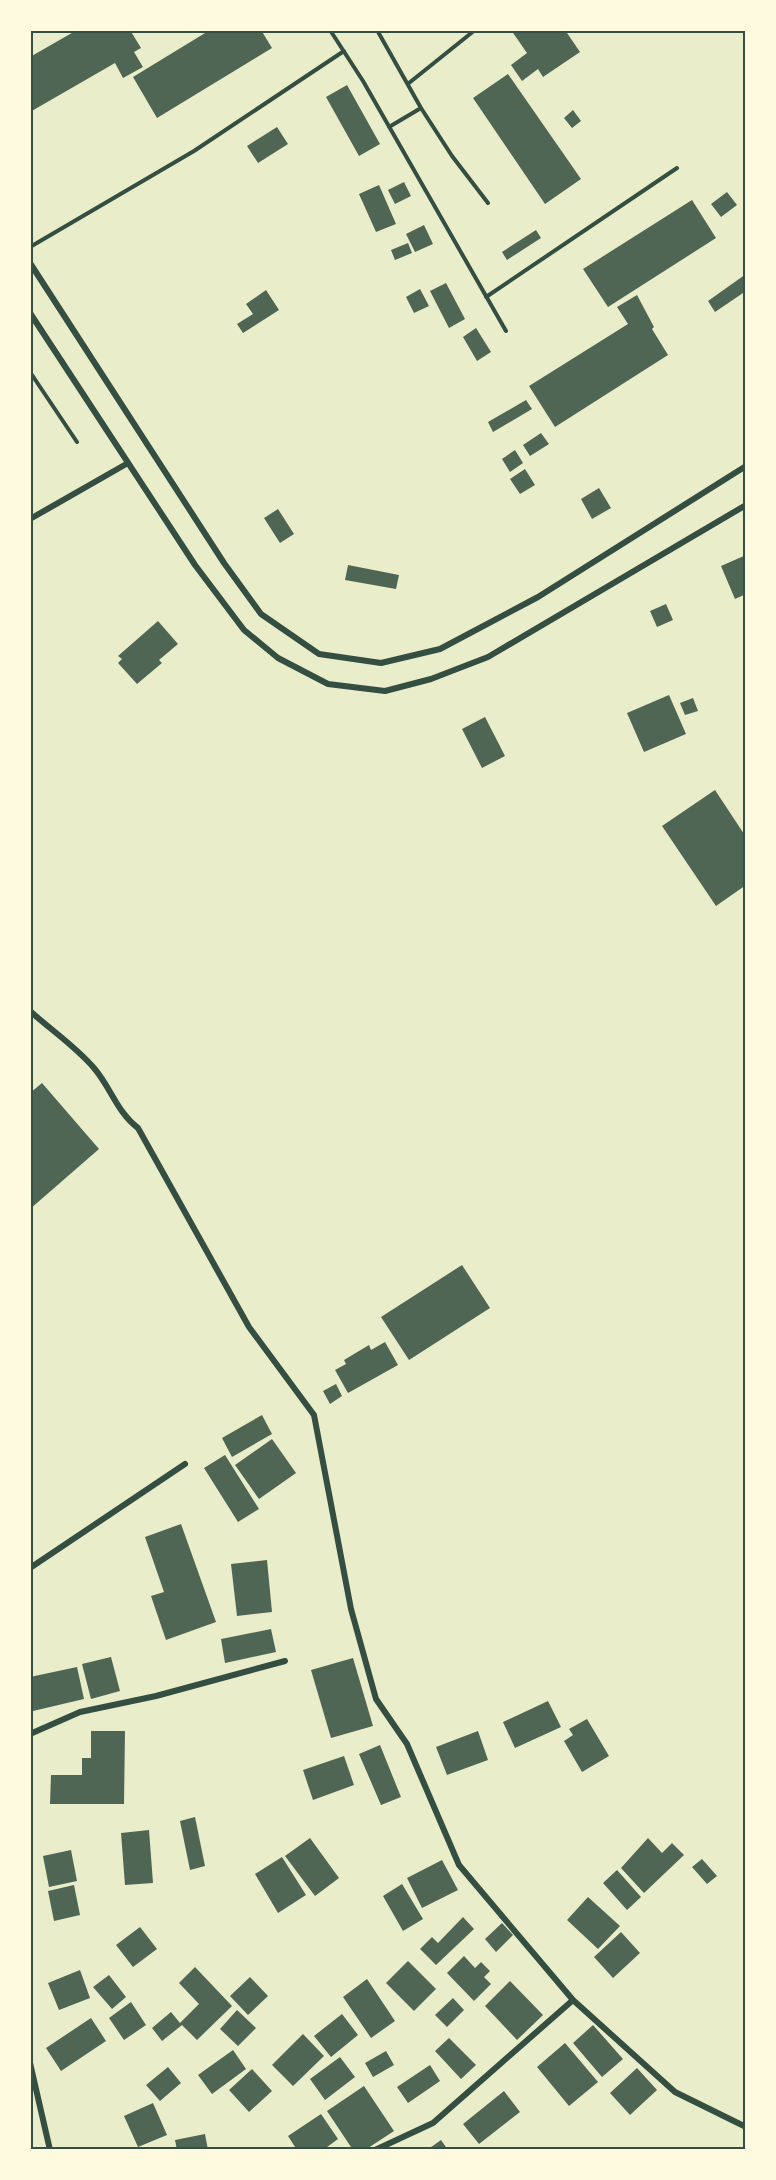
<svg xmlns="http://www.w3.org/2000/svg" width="776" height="2180" font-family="Barlow,sans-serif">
  <rect width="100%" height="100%" fill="#e9edc9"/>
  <!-- building -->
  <path fill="#4f6655" d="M77,30H130L141,48L134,52L143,67L123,78L115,63L30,112V57Z
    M210,30H261L272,48L157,118L133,77Z
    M511,30H565L580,52L543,77L538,69L522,81L511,65L527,53Z
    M508,74L581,179L545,204L473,98Z
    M347,85L380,144L359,156L326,97Z
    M573,110L581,121L572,128L564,118Z
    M277,127L288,144L258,163L247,146Z
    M404,182L411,196L395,204L388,190Z
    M379,185L396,224L376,232L359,194Z
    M727,192L737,205L721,217L711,204Z
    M692,200L716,238L608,307L583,269Z
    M424,225L433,244L415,252L406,234Z
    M536,230L541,238L507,260L502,252Z
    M408,243L412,253L395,260L391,250Z
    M746,274V291L715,312L708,301Z
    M446,283L465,319L449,328L430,291Z
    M420,289L429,306L414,313L406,297Z
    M266,290L279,310L243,333L237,324L253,314L246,304Z
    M637,295L654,327L652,329L668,355L555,427L529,386L628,324L617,307Z
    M476,328L491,352L477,361L463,337Z
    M526,400L532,409L493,432L488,422Z
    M541,433L549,444L530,456L523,445Z
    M515,450L523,463L510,472L502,459Z
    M525,469L535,485L520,494L510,479Z
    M599,488L611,508L592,519L581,499Z
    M278,509L294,534L280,543L264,518Z
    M746,555V594L735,599L721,566Z
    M348,565L399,575L396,589L345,580Z
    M666,604L673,620L657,627L650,611Z
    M158,621L178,644L159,660L162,663L137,684L118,663L122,659L118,656Z
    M669,695L686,734L644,752L627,713Z
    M693,698L698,711L685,715L680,703Z
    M485,717L505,756L482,768L462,729Z
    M715,790L746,837V885L716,906L662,826Z
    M42,1083L99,1149L30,1209V1093Z
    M462,1265L490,1308L409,1360L381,1317Z
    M385,1342L398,1365L348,1393L335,1370L346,1364L344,1360L369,1345L371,1350Z
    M336,1384L342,1396L330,1404L323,1391Z
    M262,1415L272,1434L232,1457L222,1438Z
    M272,1439L296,1473L259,1499L235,1465Z
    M225,1455L259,1509L238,1522L204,1468Z
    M181,1524L216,1622L166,1640L151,1596L164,1592L145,1537Z
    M267,1560L272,1612L237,1616L231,1564Z
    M271,1629L276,1652L225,1663L221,1639Z
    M111,1657L120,1691L91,1699L82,1664Z
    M353,1658L373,1726L331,1738L311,1670Z
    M77,1667L84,1699L33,1711L30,1677Z
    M548,1701L561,1727L515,1748L503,1722Z
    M587,1719L609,1756L582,1772L564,1741L573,1735L569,1729Z
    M91,1731H125L124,1804H50L51,1775H82V1758H91Z
    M478,1731L488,1760L447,1775L436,1747Z
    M380,1745L401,1797L381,1805L359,1754Z
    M344,1756L354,1785L313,1800L303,1770Z
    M195,1817L205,1866L190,1870L180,1821Z
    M149,1830L153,1883L125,1885L121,1833Z
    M310,1838L339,1878L315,1896L285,1856Z
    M648,1838L662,1853L672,1843L684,1855L644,1893L621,1868Z
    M71,1850L77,1881L49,1887L43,1856Z
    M282,1857L306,1895L278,1913L255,1874Z
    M702,1859L717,1876L707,1884L692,1867Z
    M442,1860L458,1890L422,1908L407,1878Z
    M617,1870L641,1897L627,1910L603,1883Z
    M402,1884L423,1919L403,1931L383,1896Z
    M74,1885L80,1915L54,1921L48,1891Z
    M588,1897L620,1926L598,1949L567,1920Z
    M463,1917L474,1929L436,1965L420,1949L432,1937L438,1943Z
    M502,1923L513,1935L496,1952L485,1939Z
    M140,1927L157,1949L133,1967L116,1945Z
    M621,1932L640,1953L613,1978L594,1957Z
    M464,1956L475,1968L481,1962L490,1971L484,1977L491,1984L474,2001L447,1973Z
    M408,1961L436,1989L414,2011L386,1983Z
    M195,1967L232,2006L197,2040L182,2025L162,2041L152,2028L171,2012L180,2023L199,2004L179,1983Z
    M80,1970L90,1998L59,2010L48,1983Z
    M109,1975L126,1997L112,2009L93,1987Z
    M250,1977L268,1996L248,2015L230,1996Z
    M367,1979L395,2021L371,2038L343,1997Z
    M510,1981L543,2015L517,2040L485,2006Z
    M453,1998L464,2010L447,2027L435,2015Z
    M131,2002L146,2025L124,2040L109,2018Z
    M237,2010L256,2028L238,2046L220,2029Z
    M342,2014L358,2035L331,2057L314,2036Z
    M91,2018L106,2041L61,2071L46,2048Z
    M593,2025L623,2059L602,2077L573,2043Z
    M303,2034L324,2056L293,2086L272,2065Z
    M449,2038L476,2065L461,2079L435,2051Z
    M565,2043L598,2082L569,2106L537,2067Z
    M233,2050L246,2069L212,2094L198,2075Z
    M386,2051L394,2065L373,2077L365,2063Z
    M340,2057L355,2077L325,2100L310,2079Z
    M430,2065L440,2081L408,2103L397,2087Z
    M168,2067L181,2083L160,2101L146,2085Z
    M637,2068L657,2090L630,2115L610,2093Z
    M252,2069L272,2091L249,2112L229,2090Z
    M364,2086L394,2131L365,2150H353L327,2111Z
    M504,2091L520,2112L479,2144L463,2124Z
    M153,2103L167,2135L138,2147L124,2116Z
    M321,2114L338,2139L323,2150H297L288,2136Z
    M205,2134L208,2150H177L175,2140Z
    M441,2140L448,2150H427Z"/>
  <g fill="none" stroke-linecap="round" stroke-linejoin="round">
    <!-- service -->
    <path stroke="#344e41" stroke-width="4" d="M330,30L363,81L506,331
      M377,30L421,108L389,127
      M409,83L475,30
      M421,108L452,156L488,203
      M30,247L194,151L344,51
      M486,297L677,168
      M30,372L77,442"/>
    <!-- minor -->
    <path stroke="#344e41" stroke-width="6" d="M30,263L224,563L261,614L319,654L381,663L440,649L538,597L746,466
      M30,313L195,565L244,630L278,658L328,684L385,691L431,679L488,657L746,505
      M30,519L128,463
      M30,1011C51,1030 75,1046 94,1068C111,1088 117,1112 138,1128L249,1327L314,1415L351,1609L376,1699L407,1744L459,1865L573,2000L433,2123L375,2150
      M30,1568L185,1464
      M30,1734L80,1712L156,1696L285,1661
      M573,2000L675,2092L746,2127
      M30,2063L50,2150"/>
  </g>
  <!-- border -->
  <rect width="776" height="2180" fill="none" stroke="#fefae0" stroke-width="63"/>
  <rect x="32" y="32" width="712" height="2116" fill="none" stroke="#344e41" stroke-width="2"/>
</svg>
